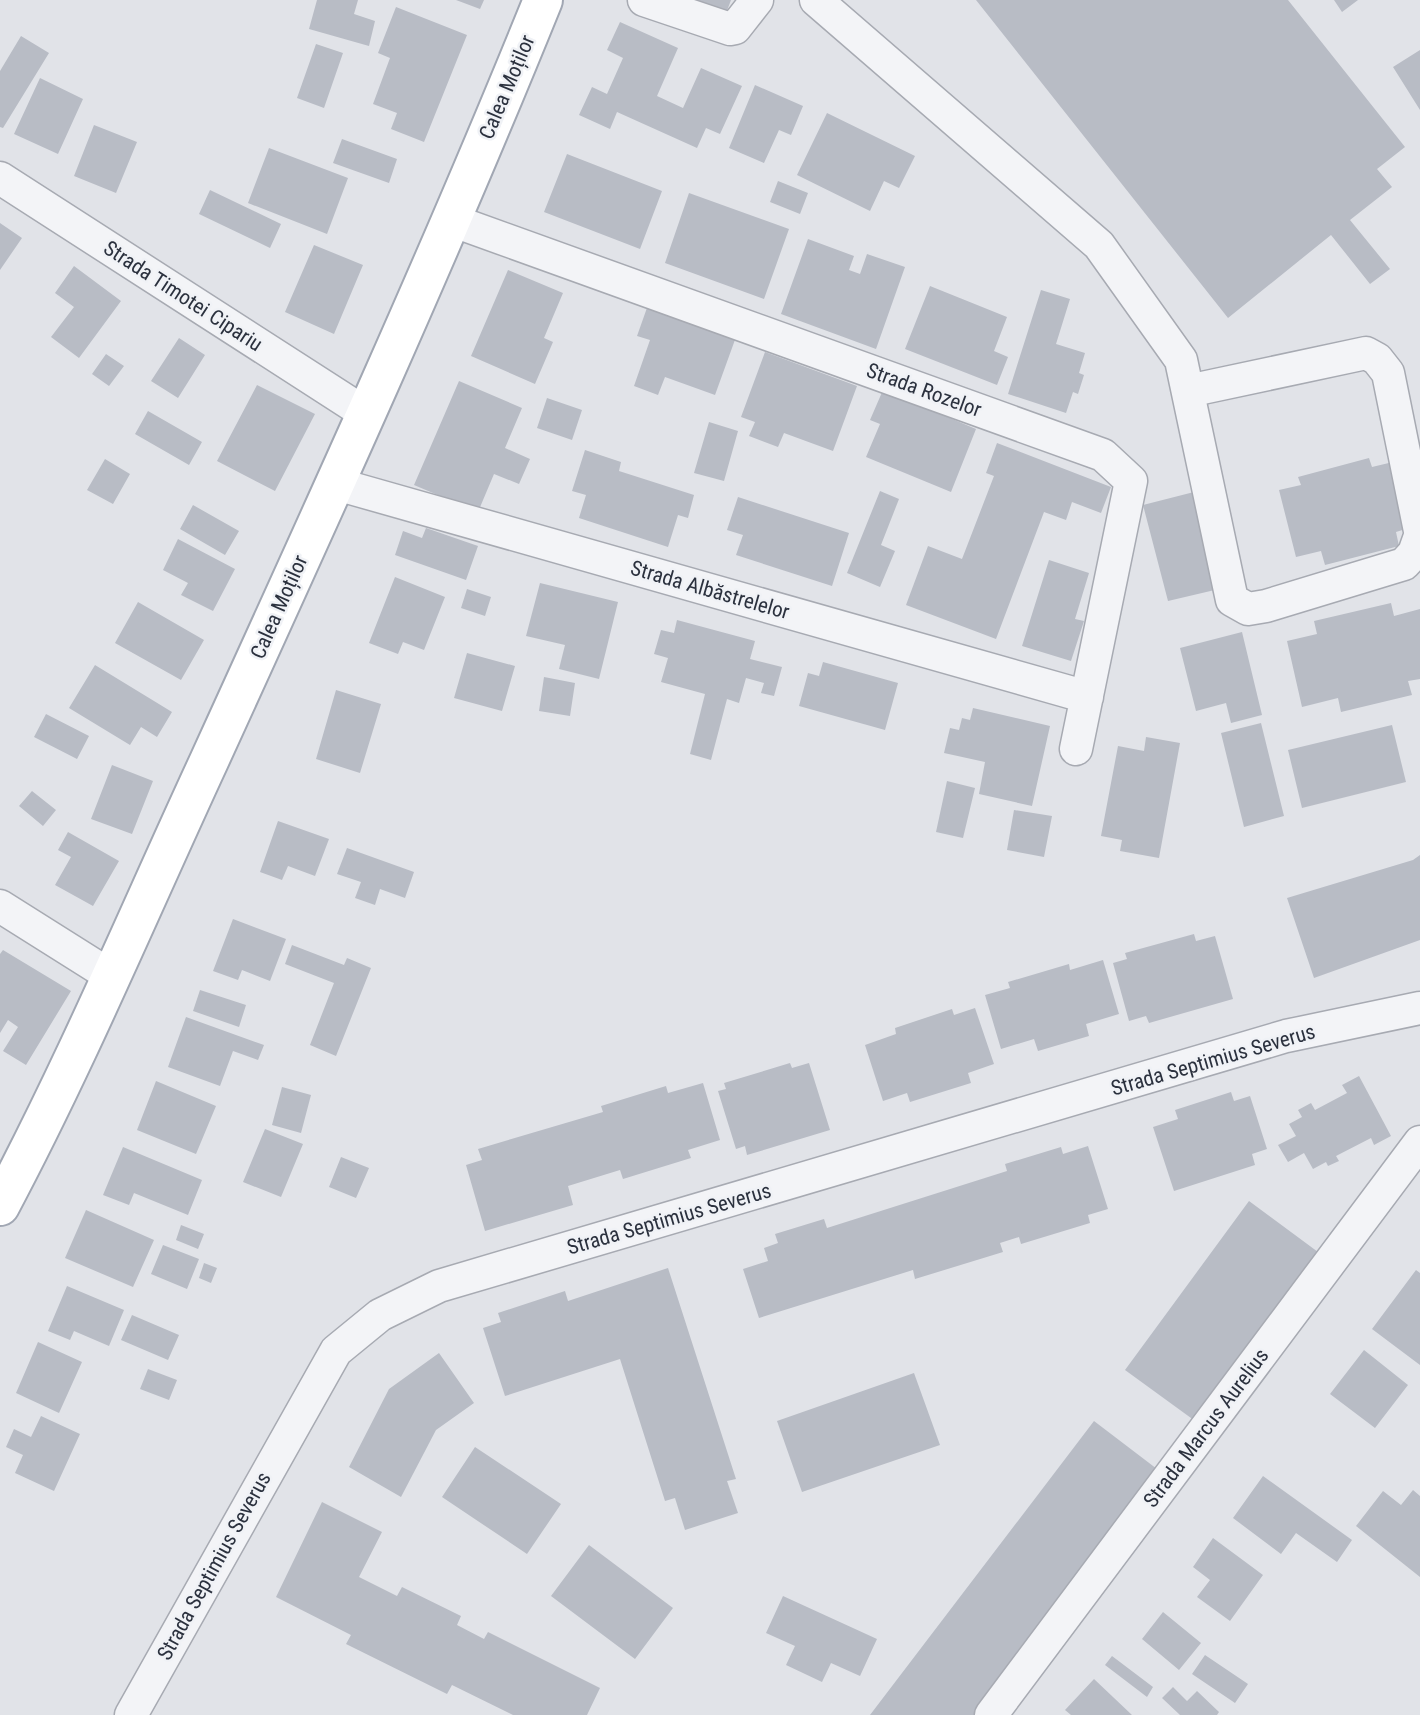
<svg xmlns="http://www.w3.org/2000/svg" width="1420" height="1715" font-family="'Roboto Condensed',sans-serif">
  <rect width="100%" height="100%" fill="#e1e3e8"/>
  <!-- building -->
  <path fill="#b8bcc5" d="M317,0H358L354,14L375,21L369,46L309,29Z
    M456,0H484L480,9Z
    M685,0H731L725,16Z
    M976,0H1288L1405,147L1377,169L1392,187L1350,220L1390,269L1370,284L1331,235L1228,318Z
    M1334,0H1358L1342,12Z
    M396,7L467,35L424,142L391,129L397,113L373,104L390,58L378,53Z
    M620,22L678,48L657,96L683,108L701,68L742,86L720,134L706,128L697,148L617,112L610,129L579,115L592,87L607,94L623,58L607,50Z
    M21,36L49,53L3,128L0,127V71Z
    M316,44L343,53L324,108L297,98Z
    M1420,50V110L1393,67Z
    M40,78L83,99L58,154L14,134Z
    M755,85L803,106L791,135L779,130L764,163L729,148Z
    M827,113L915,156L899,188L884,181L870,211L797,175Z
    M94,125L137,142L116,193L74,176Z
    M342,139L397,159L389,183L333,163Z
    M269,148L348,178L327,234L248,203Z
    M567,154L662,191L640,249L544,212Z
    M778,181L808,193L800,214L770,202Z
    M210,190L281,224L270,248L199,214Z
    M689,193L789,229L764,299L665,263Z
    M0,223L22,238L0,270Z
    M808,239L854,256L849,270L860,274L867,254L905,267L876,349L781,314Z
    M314,245L363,265L334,334L285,312Z
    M74,266L121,301L79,358L51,337L74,307L55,293Z
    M508,270L563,293L544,338L553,342L535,384L471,356Z
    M930,286L1007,317L994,351L1008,357L997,385L905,349Z
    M1041,290L1070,299L1056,344L1085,353L1079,373L1084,375L1078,394L1073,392L1066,413L1008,394Z
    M648,305L736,337L715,395L665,377L658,395L634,386L650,340L637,336Z
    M179,338L205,355L178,398L151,381Z
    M765,352L857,386L833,451L784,433L778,447L749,436L755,422L741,417Z
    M106,354L124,366L109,386L92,374Z
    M459,381L522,408L505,448L530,459L519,484L494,474L478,512L414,485Z
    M257,385L315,414L275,491L217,461Z
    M883,390L976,429L951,492L866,457L880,424L870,420Z
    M547,398L582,410L572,440L537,428Z
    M148,411L202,442L189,465L135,434Z
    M709,422L738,431L724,481L694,473Z
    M997,443L1111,487L1101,513L1072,502L1066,520L1044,512L996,639L906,605L928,546L962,559L994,476L986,473Z
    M585,450L621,462L619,471L694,495L688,518L678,515L668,547L579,518L586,495L572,491Z
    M1369,458L1372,467L1393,462L1409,528L1396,532L1399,546L1325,565L1321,551L1296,557L1279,490L1301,485L1298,477Z
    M105,459L130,474L113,504L87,490Z
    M880,491L899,499L881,545L895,551L880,587L847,573Z
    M1194,492L1219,589L1168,601L1143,505Z
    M738,497L849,533L832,586L736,555L743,535L727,530Z
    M193,505L239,531L225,555L180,529Z
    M426,528L478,546L466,580L395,555L403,531L422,538Z
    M178,539L235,569L213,611L181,595L188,583L163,570Z
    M1049,560L1089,573L1075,619L1084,621L1071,661L1022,646Z
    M395,577L445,597L424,650L403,642L398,654L369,643Z
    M540,583L618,602L599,679L559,669L565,645L526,636Z
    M467,589L491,597L485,616L461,608Z
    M138,602L204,640L181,680L115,643Z
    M1391,603L1394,616L1420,609V679L1408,681L1412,695L1341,712L1338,698L1302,707L1287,641L1317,634L1314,621Z
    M677,620L755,641L750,659L782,667L774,696L761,693L764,683L746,678L739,703L727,699L711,760L690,754L705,694L661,682L668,658L654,654L661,630L674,633Z
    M1242,632L1262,715L1231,723L1226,703L1196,711L1180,648Z
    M467,653L515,666L502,711L454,698Z
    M823,662L898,683L885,730L799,706L808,673L819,676Z
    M95,665L172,712L157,737L141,727L130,745L69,708Z
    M544,677L575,683L570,716L539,711Z
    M336,690L381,704L360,773L316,759Z
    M973,708L1050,726L1032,806L979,794L985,762L944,753L950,728L959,730L962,718L970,720Z
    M46,714L89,736L77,759L34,737Z
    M1261,723L1284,816L1244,827L1221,733Z
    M1392,725L1406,782L1302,808L1288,750Z
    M1146,737L1180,743L1159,858L1120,851L1122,840L1101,836L1118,746L1144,751Z
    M112,765L153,781L132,834L91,819Z
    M947,781L975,788L963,838L936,832Z
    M32,791L56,810L43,826L19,806Z
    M1014,810L1052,816L1044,857L1007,850Z
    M278,821L329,839L315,876L288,866L282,880L260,872Z
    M68,832L119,861L93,906L55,885L71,857L58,850Z
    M347,848L414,872L405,898L380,889L375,905L355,898L361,882L337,874Z
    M1420,855V940L1314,978L1287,898L1413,860Z
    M233,919L286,939L270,981L242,970L238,980L213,971Z
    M1194,934L1196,941L1215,936L1233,999L1149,1023L1146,1016L1129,1021L1113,963L1127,959L1125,953Z
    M292,945L344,965L347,958L371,968L336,1056L310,1045L334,983L285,964Z
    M3,950L71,991L26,1065L3,1051L18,1027L8,1020L0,1033V954Z
    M1103,960L1119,1014L1086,1024L1089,1036L1038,1051L1034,1039L1001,1049L985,995L1010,988L1008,982L1069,964L1070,970Z
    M200,990L246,1005L239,1027L193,1011Z
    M975,1008L994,1064L968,1073L971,1083L910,1102L907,1093L883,1101L865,1045L896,1034L895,1028L952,1009L954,1015Z
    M186,1017L264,1045L258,1060L233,1051L220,1086L168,1067Z
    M790,1063L792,1068L809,1063L830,1130L747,1155L745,1146L736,1149L718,1091L726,1089L724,1083Z
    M1359,1076L1391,1136L1374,1145L1371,1138L1336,1156L1339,1161L1328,1166L1326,1162L1313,1169L1304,1153L1288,1162L1278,1145L1296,1136L1289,1124L1302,1117L1298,1110L1311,1103L1315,1110L1347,1093L1342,1085Z
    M156,1081L216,1106L196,1154L137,1130Z
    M703,1083L720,1140L688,1150L691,1158L623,1179L620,1170L568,1186L573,1205L485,1231L466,1165L482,1160L478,1149L603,1112L601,1106L666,1086L668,1093Z
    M282,1087L311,1095L301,1133L272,1125Z
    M1231,1092L1234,1101L1250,1096L1267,1149L1252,1154L1255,1165L1174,1191L1153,1127L1178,1119L1175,1110Z
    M265,1129L303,1144L281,1197L243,1182Z
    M1088,1146L1108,1209L1088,1215L1090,1223L1021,1244L1019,1237L1000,1243L1003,1252L915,1279L913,1270L759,1318L743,1269L768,1261L764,1248L778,1243L775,1234L824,1219L827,1228L1007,1171L1005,1164L1061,1147L1063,1154Z
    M123,1147L202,1180L188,1215L134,1193L129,1205L103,1195Z
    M341,1157L369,1168L356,1198L329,1187Z
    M1249,1201L1318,1252L1202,1426L1125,1370Z
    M86,1210L154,1240L133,1287L65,1258Z
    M181,1225L204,1234L198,1249L176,1240Z
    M163,1245L199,1259L187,1289L151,1274Z
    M204,1263L217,1268L211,1283L199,1278Z
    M668,1268L736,1479L727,1481L738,1513L685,1530L675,1498L665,1501L620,1359L505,1396L483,1328L501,1322L498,1313L565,1291L568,1301Z
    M1416,1270L1420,1273V1365L1372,1329Z
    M67,1286L124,1310L109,1346L74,1331L70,1340L48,1331Z
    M132,1315L179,1335L168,1360L121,1340Z
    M38,1342L82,1362L59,1413L16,1393Z
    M1364,1350L1408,1385L1375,1428L1330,1394Z
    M439,1353L474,1403L436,1430L401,1497L349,1467L389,1389Z
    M148,1369L177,1380L169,1400L140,1389Z
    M914,1373L940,1445L802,1492L777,1421Z
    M41,1416L80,1434L54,1491L15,1473L23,1455L6,1447L14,1429L31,1437Z
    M1094,1421L1157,1469L1085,1563L1092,1569L1047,1629L1039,1624L1016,1653L1023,1658L979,1715H870Z
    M475,1447L561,1504L527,1554L442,1497Z
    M1263,1476L1352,1540L1337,1562L1296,1533L1281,1554L1233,1518Z
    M1413,1490L1420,1496V1577L1356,1526L1383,1491L1401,1505Z
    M322,1502L382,1532L359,1577L397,1596L402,1587L461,1616L457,1625L484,1639L488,1632L600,1688L587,1715H513L452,1685L447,1694L346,1644L351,1635L276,1597Z
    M1213,1538L1263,1575L1230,1621L1197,1597L1210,1580L1193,1567Z
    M589,1545L673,1608L635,1659L551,1596Z
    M783,1596L877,1639L860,1676L831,1663L822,1682L786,1665L795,1646L766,1633Z
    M1163,1612L1201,1643L1179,1670L1142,1639Z
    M1205,1655L1248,1684L1235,1703L1192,1674Z
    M1112,1656L1153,1687L1147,1697L1105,1665Z
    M1094,1679L1132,1715H1071L1065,1710Z
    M1173,1687L1187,1701L1197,1691L1219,1712L1217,1715H1180L1162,1698Z"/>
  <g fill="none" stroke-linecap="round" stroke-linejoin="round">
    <!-- street casing -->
    <g stroke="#a7aab2" stroke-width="35">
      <path id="street" d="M644,0L730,29L735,28L757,0
        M816,0L1099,245L1181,360L1232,600L1248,609L1266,606L1404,564L1414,553L1420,536
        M0,178L365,413
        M451,220L1103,455L1131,481L1076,749
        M1188,391L1366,353L1377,359L1388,373L1420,531
        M333,483L1087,697
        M0,906L111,976
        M131,1715L336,1351L380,1315L439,1286L1286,1036L1420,1008
        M991,1715L1420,1142"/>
    </g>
    <!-- primary casing -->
    <g stroke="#a1a7b3" stroke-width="42">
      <path id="primary" d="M0,1206C77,1061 140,910 209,761C324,509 439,257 543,0"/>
    </g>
    <!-- street -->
    <use href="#street" stroke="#f3f4f7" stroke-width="32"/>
    <!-- primary -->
    <use href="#primary" stroke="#fff" stroke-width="38"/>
  </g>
  <g text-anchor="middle" stroke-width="5" stroke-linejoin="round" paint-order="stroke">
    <!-- street labels -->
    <g font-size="21" fill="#2b313e" stroke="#f0f2f6">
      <text transform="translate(507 87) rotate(-67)" y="7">Calea Moților</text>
      <text transform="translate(183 296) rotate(33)" y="7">Strada Timotei Cipariu</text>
      <text transform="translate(924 390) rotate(20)" y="7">Strada Rozelor</text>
      <text transform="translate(710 590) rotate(16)" y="7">Strada Albăstrelelor</text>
      <text transform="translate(279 607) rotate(-66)" y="7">Calea Moților</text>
      <text transform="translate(1213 1060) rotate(-16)" y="7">Strada Septimius Severus</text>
      <text transform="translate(669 1219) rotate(-16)" y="7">Strada Septimius Severus</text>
      <text transform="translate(1206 1428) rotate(-53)" y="7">Strada Marcus Aurelius</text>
      <text transform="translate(214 1566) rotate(-61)" y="7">Strada Septimius Severus</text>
    </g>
  </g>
</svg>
